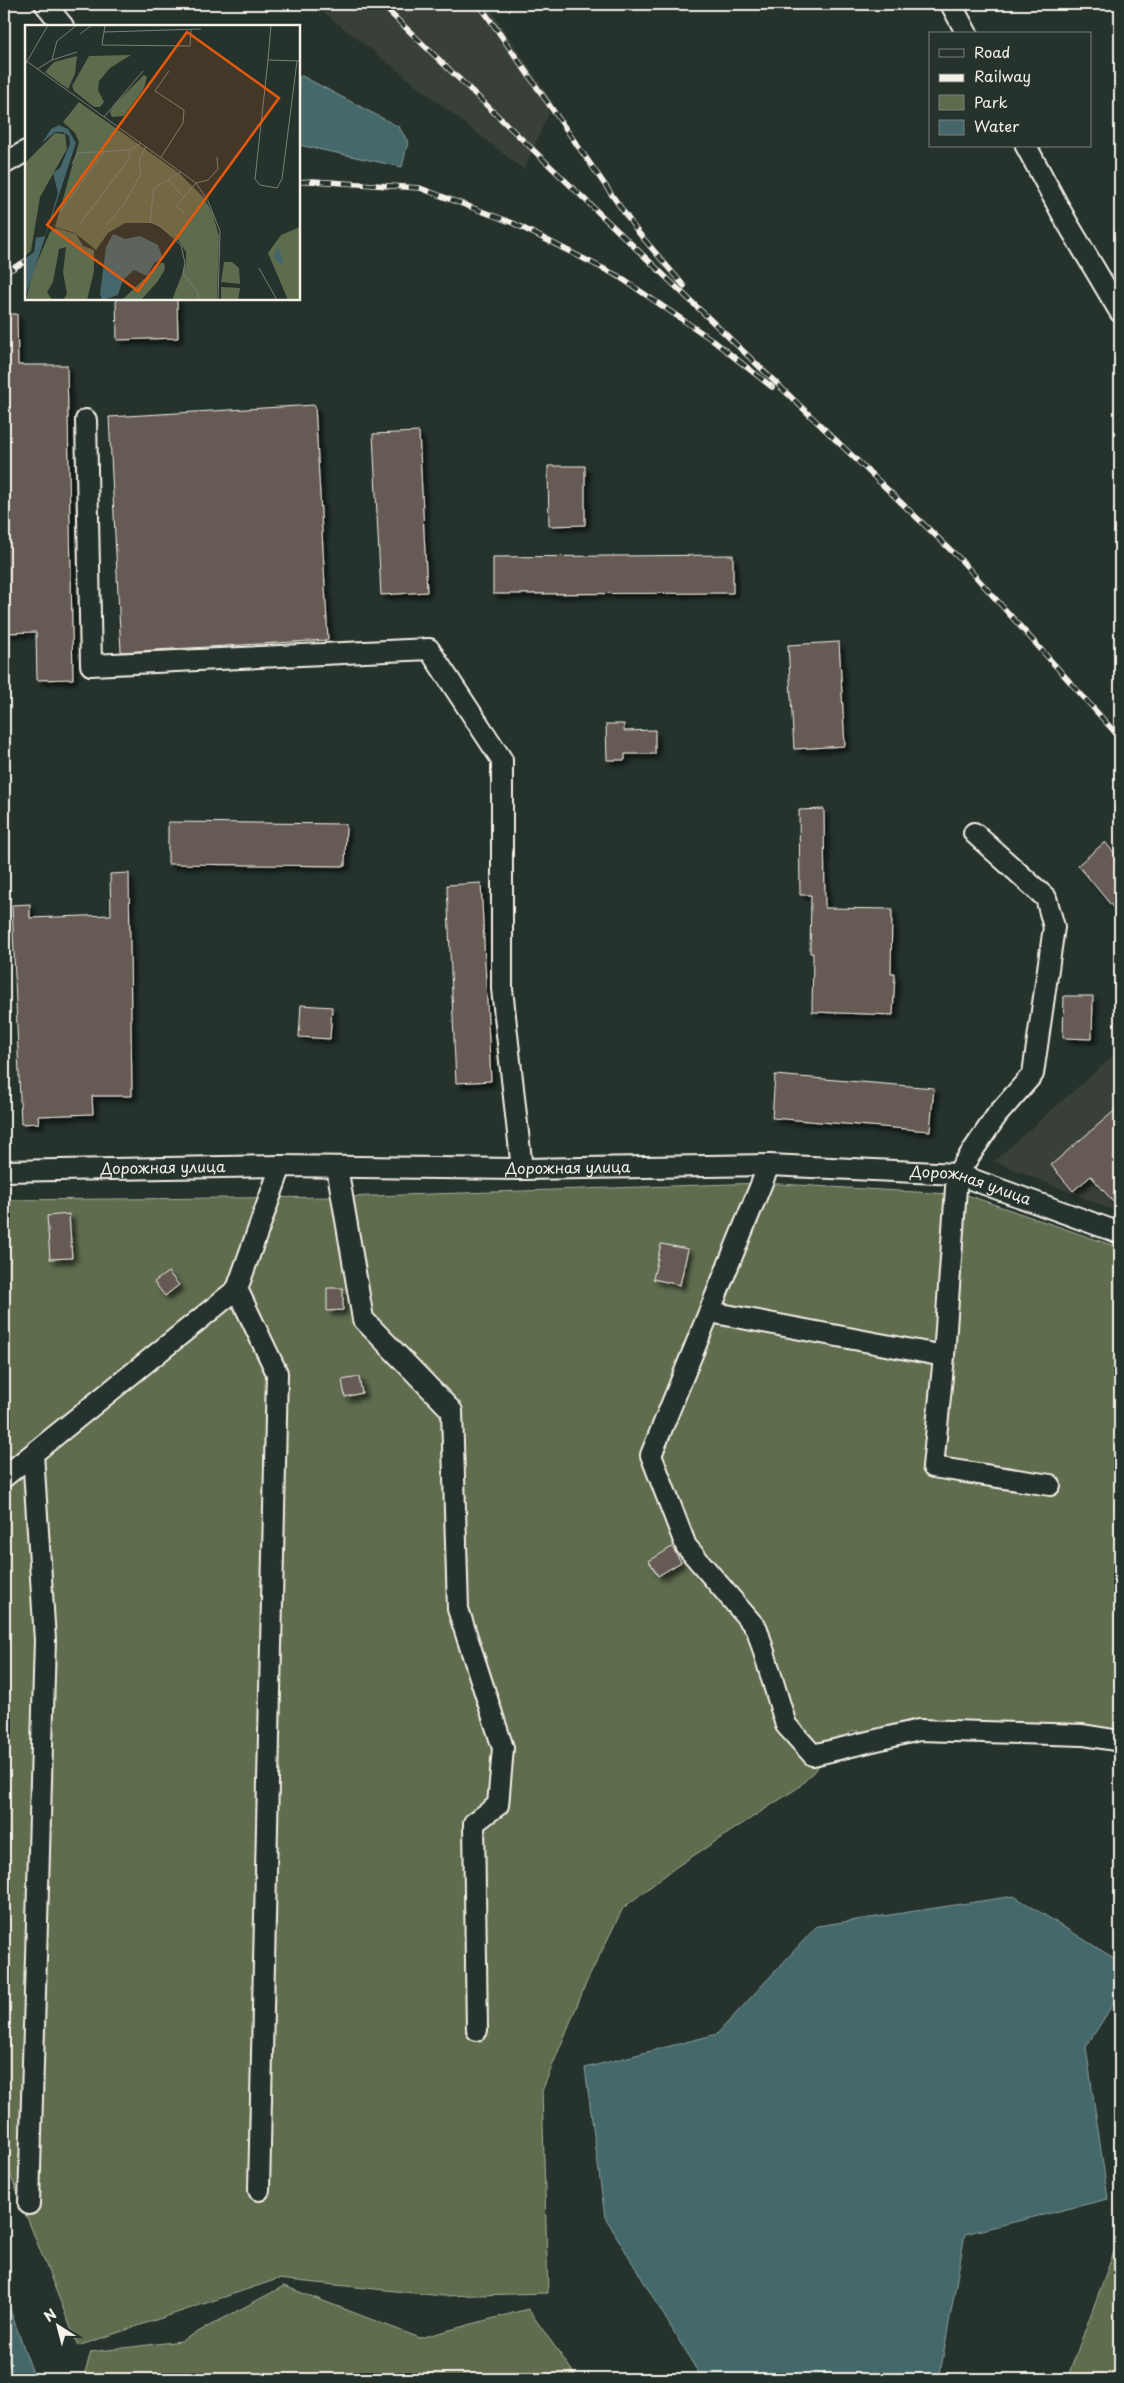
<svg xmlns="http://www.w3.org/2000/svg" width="1124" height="2383" font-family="'Playpen Sans',sans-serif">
  <defs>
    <filter id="shadow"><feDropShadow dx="4.5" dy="4.5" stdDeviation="2.5" flood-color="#0009"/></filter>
  </defs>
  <rect width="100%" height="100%" fill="#26332d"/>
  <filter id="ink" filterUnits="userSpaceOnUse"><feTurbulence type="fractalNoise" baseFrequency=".02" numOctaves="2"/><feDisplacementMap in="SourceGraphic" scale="10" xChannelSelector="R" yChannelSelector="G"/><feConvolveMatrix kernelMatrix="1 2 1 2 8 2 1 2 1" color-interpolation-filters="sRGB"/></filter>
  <g filter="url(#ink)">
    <!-- built -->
    <path fill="#393f39" d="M313,4H487L553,103L524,170Z
      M1120,1050V1213L994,1161Z"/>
    <!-- green -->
    <path fill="#5e6c4e" stroke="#a9ae9b" d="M762,1183L967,1195L1120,1248V1737L852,1731L799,1787L676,1867L623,1908L587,1981L542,2091L548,2293L443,2296L278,2279L78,2346L4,2159V1200L342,1197Z
      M1120,2210V2379H1067L1118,2241Z
      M284,2286L420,2338L528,2309L578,2379H83L91,2352L181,2341Z"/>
    <!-- water -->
    <path fill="#45676b" stroke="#8b9e9d" d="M302,76L399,127L408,142L402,167L299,145V77Z
      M1014,1896L1120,1962V1993L1086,2047L1108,2199L965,2234L939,2379H702L605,2217L585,2068L717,2034L817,1926Z
      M4,2293L35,2379H14L4,2348Z"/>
    <!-- building -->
    <path fill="#665a55" stroke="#f4f1e8" filter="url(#shadow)" d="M116,299H177L178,338L117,340Z
      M4,314H17L18,365H67L73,679L37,680L36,632L4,633Z
      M315,405L328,640L121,652L109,417Z
      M419,432L427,592L381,595L373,434Z
      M548,466H585V525L549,526Z
      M733,555V593L493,594V557Z
      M839,642L845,746L794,749L788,645Z
      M606,724H624V731L655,730V754H625V760H607Z
      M824,809L825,908L892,909L891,973H895L893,1015L812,1012L813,953H810L811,895H800L799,810Z
      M168,822L346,824L345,866L168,864Z
      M1105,842L1120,860V916L1078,865Z
      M129,873L132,1096H92L93,1114L38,1116L39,1123L21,1124L12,905L30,904V918L111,915L110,874Z
      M481,883L491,1081L456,1083L447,885Z
      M1064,996H1093L1092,1039L1063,1038Z
      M301,1005L332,1007L330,1039L299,1037Z
      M775,1075L934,1088L930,1131L772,1118Z
      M1120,1106V1210L1091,1176L1073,1191L1051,1165Z
      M69,1214L72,1258L50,1259L47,1216Z
      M661,1244L688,1249L680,1285L653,1279Z
      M168,1272L179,1285L165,1296L154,1282Z
      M327,1288H343V1310L327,1311Z
      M359,1377L362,1393L345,1397L342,1380Z
      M672,1547L681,1562L658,1576L649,1561Z"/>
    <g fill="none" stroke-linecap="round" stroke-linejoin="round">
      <!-- minor casing -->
      <g stroke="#f4f1e8" stroke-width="24">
        <g id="minor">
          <path d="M45,4L63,26"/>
          <path d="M951,4L967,34"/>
          <path d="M1026,146L1065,219L1120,312"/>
          <path d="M4,164L26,151"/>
          <path d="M86,420L91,665L429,649L502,760V989L522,1169"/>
          <path d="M974,833L1046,898L1054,927L1033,1074L997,1115L957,1174L944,1356L933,1467L1050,1485"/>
          <path d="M769,1165L651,1455L686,1546L757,1629L786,1725L813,1755L919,1730L1083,1735L1120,1741"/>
          <path d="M337,1167L363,1319L452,1411L458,1609L503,1748L498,1805L474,1823L477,2030"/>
          <path id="s1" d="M4,1171L281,1166L522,1169L769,1165L957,1174L1120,1233"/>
          <path d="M710,1312L944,1356"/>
          <path d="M4,1477L237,1289"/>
          <path d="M259,2190L277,1373L237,1289L281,1166"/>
          <path d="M29,2204L45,1640L33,1454"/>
        </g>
      </g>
      <!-- minor -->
      <use href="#minor" stroke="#26332d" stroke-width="20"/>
      <!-- rail casing -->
      <g stroke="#f4f1e8" stroke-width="5.5">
        <path id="rail" d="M381,4L960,559L1120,738
          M479,4L637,231L684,286
          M299,182L313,181L420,188L513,223L618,276L711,339L772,387
          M4,273L26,261"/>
      </g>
      <!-- rail -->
      <use href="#rail" stroke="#26332d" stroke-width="4" stroke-dasharray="11" stroke-linecap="butt"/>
    </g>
  </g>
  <g text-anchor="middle" stroke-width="4" stroke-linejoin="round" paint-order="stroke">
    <!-- street labels -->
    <g font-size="15" fill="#f4f1e8" stroke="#26332d">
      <text dy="5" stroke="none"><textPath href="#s1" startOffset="159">Дорожная улица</textPath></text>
      <text dy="5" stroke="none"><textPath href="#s1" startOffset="564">Дорожная улица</textPath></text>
      <text dy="5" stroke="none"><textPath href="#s1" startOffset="969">Дорожная улица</textPath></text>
    </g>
  </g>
  <!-- overview -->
  <g transform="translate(25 25)">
    <rect width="275" height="275" fill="#26332d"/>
    <path d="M106,30L85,43L74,56L73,65L79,77L75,82H69L49,66L47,61L64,31ZM52,31L50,49L43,64L20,47L29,37ZM119,50L122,52L119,63L99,91L87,92L85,87L90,79ZM54,77L154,148L179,173L187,187L194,211L192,275H147L161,239V227L154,216L129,198H100L83,208L71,225L50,208L30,202L54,117L50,108L38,97ZM30,108L40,109L42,124L15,172L6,226L0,231V138ZM275,202V275H263L243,228L256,210ZM31,203L51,209L58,221L69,225V246L62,275H38L42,269L38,247L41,222L34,224L28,257L22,267L27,275H1L8,247L25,207ZM199,237H207L214,243L215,259L196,257ZM136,238H139L140,244L133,256L116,275H97ZM196,262L215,263L213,275H196Z" fill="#5e6c4e"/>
    <path d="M34,100L43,104L51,118L0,273L1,233L9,227L11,213L20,211L33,168L28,148L35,143L45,119L44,111L38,107H30L17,118L26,104ZM88,209L100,214L115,211L133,220L138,234L130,237L122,251L109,245L98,255L93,270L77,275L75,269L81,222ZM252,220L259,236L255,239L249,234Z" fill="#45676b"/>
    <path fill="none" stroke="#787f78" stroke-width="1" d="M80,0L77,20L165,21L166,5M246,0L243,35L275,36M79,7L176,4M55,9L67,0M0,35L171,158L183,176L195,206L193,275M27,35L52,27M243,35L230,154L235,160L252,163L257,154L272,36M0,40L23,0M12,44L27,35L32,16L52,0M79,92L118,46M136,132L158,98L159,85L130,66L144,46M47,139L53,128L105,125M156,147L129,163L125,197L135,201L156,220L160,238L158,248L173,268V275M143,155L159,172M35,187L79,127M160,189L151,181L171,158L183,155L193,144L192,132M54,200L104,134L105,125L116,118M81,200L100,178L116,148L114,135L121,121M234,243L252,275"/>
    <path fill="#e8590c" fill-opacity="0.15" stroke="#e8590c" stroke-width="2.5" d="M162,7L254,73L113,266L22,200Z"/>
    <rect width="275" height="275" fill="none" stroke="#f4f1e8" stroke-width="2.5"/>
  </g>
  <!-- margin -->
  <rect width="1124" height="2383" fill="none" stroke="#26332d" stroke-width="20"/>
  <rect x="10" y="10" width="1104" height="2363" fill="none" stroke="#f4f1e8" stroke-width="2" filter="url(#ink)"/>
  <!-- legend -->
  <rect x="929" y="32" width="162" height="115" fill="#26332d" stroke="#787f78"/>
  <rect x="939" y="49" width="25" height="8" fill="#26332d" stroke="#787f78"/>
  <text x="974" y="58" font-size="15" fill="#f4f1e8">Road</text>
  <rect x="939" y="74" width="25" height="8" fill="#f4f1e8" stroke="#787f78"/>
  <text x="974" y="82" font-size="15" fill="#f4f1e8">Railway</text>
  <rect x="939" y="95" width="25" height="15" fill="#5e6c4e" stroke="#787f78"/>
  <text x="974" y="108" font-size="15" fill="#f4f1e8">Park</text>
  <rect x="939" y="120" width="25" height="15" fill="#45676b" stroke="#787f78"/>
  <text x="974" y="132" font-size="15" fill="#f4f1e8">Water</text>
  <!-- north arrow -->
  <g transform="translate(58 2326) rotate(324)" stroke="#26332d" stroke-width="4" paint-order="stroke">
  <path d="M0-4L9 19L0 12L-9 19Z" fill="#f4f1e8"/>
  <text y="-8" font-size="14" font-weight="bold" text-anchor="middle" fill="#f4f1e8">N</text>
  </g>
</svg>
